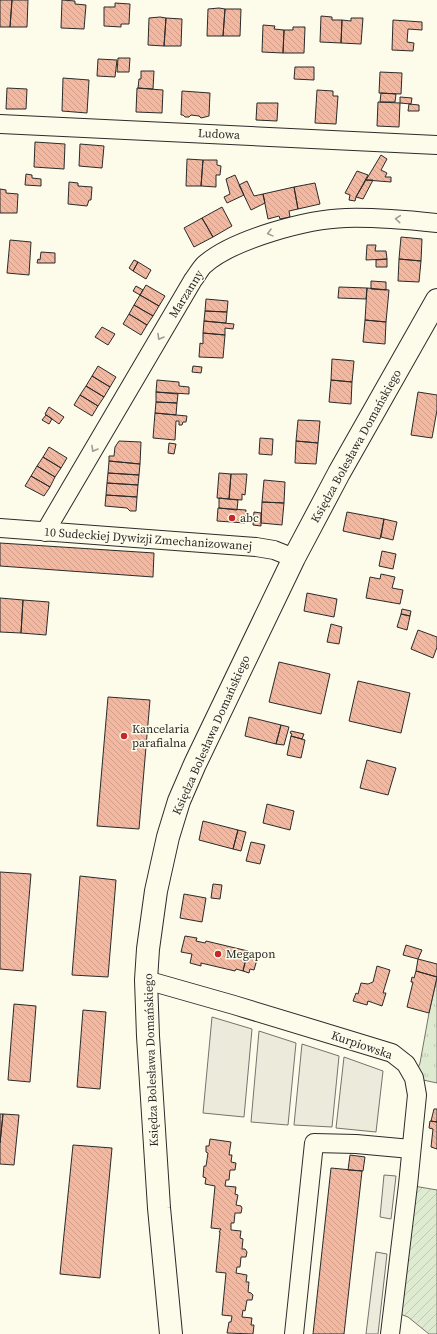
<svg xmlns="http://www.w3.org/2000/svg" width="437" height="1334" font-family="'Source Serif 4',serif">
  <defs>
    <pattern id="grass-tufts" width="24" height="20" patternUnits="userSpaceOnUse"><rect width="24" height="20" fill="#deebd1"/><path d="M3 7l-1-3M5 7V3M7 7l1-3M15 17l-1-3M17 17v-4M19 17l1-3" fill="none" stroke="#bfcab4"/></pattern>
    <pattern id="garden-furrows" width="10" height="10" patternUnits="userSpaceOnUse"><rect width="10" height="10" fill="#deebd1"/><path d="M-1 1l2-2M0 10L10 0M9 11l2-2" fill="none" stroke="#bfcab4"/></pattern>
    <pattern id="building-back-hatch" width="6" height="6" patternUnits="userSpaceOnUse"><rect width="6" height="6" fill="#f2b8a0"/><path d="M-1 5l2 2M0 0l6 6M5-1l2 2" fill="none" stroke="#d09e8a"/></pattern>
  </defs>
  <rect width="100%" height="100%" fill="#fdfbea"/>
  <!-- grass -->
  <path fill="url(#grass-tufts)" stroke="#74746e" d="M437,978V1083L414,1078L420,1063L429,1013Z"/>
  <!-- garden -->
  <path fill="url(#garden-furrows)" stroke="#74746e" d="M408,1185L437,1190V1334H429L408,1317L392,1311Z"/>
  <!-- parking -->
  <path fill="#eceadb" stroke="#74746e" d="M212,1017L252,1029L244,1117L203,1113Z
    M259,1031L296,1043L288,1125L251,1122Z
    M302,1044L339,1056L332,1127L294,1125Z
    M344,1057L383,1071L376,1132L336,1128Z
    M384,1175L396,1176L391,1219L380,1217Z
    M376,1252L387,1254L378,1334H366Z"/>
  <!-- building -->
  <path fill="url(#building-back-hatch)" stroke="#2b2b2b" d="M0,0H12L10,27H0Z
    M12,0H28L27,27H10Z
    M62,0L75,1V4L86,5L84,29L61,28Z
    M115,3L130,4L129,24H121V27L104,26V7H115Z
    M219,8L225,9L223,36H207L208,9Z
    M225,9H241L240,36H223Z
    M321,16L332,17V20H342L341,43L320,42Z
    M160,17L166,18L164,46L148,45L149,18Z
    M166,18L182,19L181,46H164Z
    M351,18H363L361,44L341,43L342,20L351,21Z
    M393,20L422,22V30L408,29L407,42L414,43L413,51L392,50Z
    M263,25L275,26L274,29L284,30L283,53L262,52Z
    M293,27H305L304,53H283L284,30H293Z
    M118,58H130L129,72H117Z
    M98,59L117,60L115,77L97,76Z
    M295,67H314V80L294,79Z
    M141,71H154L153,89L138,88L139,79H141Z
    M380,72L402,73L401,94L379,93Z
    M63,78L89,80L87,113L62,111Z
    M7,88L27,89L26,109H6Z
    M137,88L163,90L162,113L136,112Z
    M317,90L333,91V96H338L336,124L315,123Z
    M182,91L210,93L209,116L201,118L199,116L191,115L189,117H185L183,115H181Z
    M381,93L396,94L395,102H380Z
    M400,97L412,98L411,104L400,103Z
    M378,102L400,103L399,127L377,126Z
    M257,103H278L277,121L256,120Z
    M409,104L419,105V111H408Z
    M35,142L65,144L64,169L34,167Z
    M80,144L104,146L102,168L79,166Z
    M381,155L387,159L381,170L387,173L385,177H391V182L366,180Z
    M187,159L203,160L201,186H186Z
    M203,160H217V165L221,166L220,175H216V187L201,186Z
    M357,171L368,175L356,197L355,201L349,200L350,195L345,193Z
    M26,174L32,175V178L41,179V186L25,185Z
    M235,175L244,195L227,203L224,197L230,194L226,179Z
    M366,180H373L363,199L356,197Z
    M247,181L254,196L263,194L265,203L251,210L239,185Z
    M69,182L78,183V186L92,187L91,200H89L87,206L68,204Z
    M315,183L320,204L298,209L294,187Z
    M294,187L298,209L289,211L290,217L280,219L279,216L268,219L263,194Z
    M0,189L6,190V193L18,194L17,213H0Z
    M222,207L232,226L213,237L202,218Z
    M202,218L213,237L194,247L184,228Z
    M401,237L422,239L421,261L399,259Z
    M10,240L31,242L29,275L7,273Z
    M367,245H376L375,251H386L387,259L366,260Z
    M41,252L55,253V263H37L38,259L40,260Z
    M387,259V267H376V260Z
    M399,259L421,261L419,282L398,281Z
    M134,260L138,262L133,271L129,268Z
    M138,262L151,270L146,279L133,271Z
    M371,281L386,282V290L371,289Z
    M146,285L165,296L159,306L140,295Z
    M136,286L143,290L140,295L133,291Z
    M339,287L367,288L366,299L338,298Z
    M367,288L389,290L386,322L365,320Z
    M140,295L159,306L153,316L134,305Z
    M206,299L228,301L227,312L205,311Z
    M134,305L153,316L147,325L129,314Z
    M205,311L227,312L226,323L204,321Z
    M129,314L147,325L141,335L123,324Z
    M365,320L386,322L385,344L363,342Z
    M204,321L234,324L233,329L225,328V335L203,333Z
    M102,327L115,334L108,345L95,337Z
    M203,333L225,335L223,358L199,357L200,343L203,344Z
    M332,359L354,361L352,382L331,380Z
    M98,366L116,377L110,387L92,376Z
    M193,366L202,367L201,373L192,372Z
    M92,376L110,387L104,397L86,386Z
    M157,380L179,382V386L189,387V394L156,392Z
    M331,380L352,382L351,404L329,402Z
    M86,386L104,397L98,406L80,395Z
    M156,392L178,394L177,403L156,402Z
    M418,392L437,395V410L432,438L411,435Z
    M80,395L98,406L92,416L74,405Z
    M156,402L177,403L176,415L155,413Z
    M49,407L64,417L59,424L45,414Z
    M155,413L187,416L186,422H183L182,425H179V421H176L175,440L153,438Z
    M46,415L52,419L49,424L42,420Z
    M298,420L320,421L318,443L296,441Z
    M260,438L273,439L272,455L259,454Z
    M119,441L141,442L140,464L109,461V456H114L115,447Z
    M296,441L318,443L316,464L295,463Z
    M169,443L176,444L174,454L168,453Z
    M49,447L67,458L61,468L43,457Z
    M43,457L61,468L55,477L37,466Z
    M109,461L140,464L139,475L108,473Z
    M37,466L55,477L50,487L31,476Z
    M108,473L139,475L138,485L107,483Z
    M219,473L231,474L229,499L217,498Z
    M231,474H247L245,495L242,494V500L229,499Z
    M31,476L50,487L44,496L25,486Z
    M264,480L285,482L284,503L262,502Z
    M107,483L138,485L137,497L106,495Z
    M106,495L137,497L136,511H130L127,508L105,506Z
    M219,498L238,500L237,510L219,508Z
    M262,502L284,503L282,525L261,523Z
    M218,508L246,510L245,523L217,521Z
    M254,512L261,513V526L253,525Z
    M347,512L384,519L380,539L343,531Z
    M384,519L397,522L393,540L381,537Z
    M0,543L154,553L153,577L0,566Z
    M382,551L396,554L393,569L379,566Z
    M381,574L395,577L392,588L403,590L400,604L366,598L370,577L380,579Z
    M307,593L337,599L334,617L304,611Z
    M0,598L23,600L21,633L0,632Z
    M23,600L49,602L46,635L21,633Z
    M402,609L411,611L410,616L401,614Z
    M401,614L410,616L407,630L397,627Z
    M331,624L342,627L339,644L327,642Z
    M418,630L437,637V647L433,658L411,649Z
    M279,662L330,674L321,714L269,702Z
    M358,681L410,693L401,733L349,721Z
    M108,697L150,700L139,829L97,826Z
    M249,717L281,725L276,744L245,736Z
    M281,725L289,727L284,745L276,744Z
    M291,731L304,734L302,739L291,736L292,734L290,733Z
    M291,736L305,740L301,758L287,755Z
    M367,760L396,768L388,795L360,788Z
    M267,804L294,811L290,830L263,823Z
    M203,821L238,830L233,849L199,840Z
    M238,830L246,832L241,851L233,849Z
    M251,842L265,845L260,864L246,861Z
    M0,872L31,874L23,971L0,969Z
    M80,876L116,880L108,977L72,975Z
    M213,884L222,885L220,899L211,898Z
    M184,894L206,898L202,922L180,918Z
    M185,936L197,938L196,941L205,943L206,941L248,951L243,971L236,969L235,971L201,963V966L190,963L192,954L181,952Z
    M406,945L422,950L418,959L403,955Z
    M247,953L258,956L254,970L250,969L249,973L243,971Z
    M418,959L437,964V977L416,971Z
    M377,966L390,970L383,993H386L382,1006L368,1001L367,1005L353,1001L356,993L358,994L361,983L368,984L373,982Z
    M416,971L437,977L429,1013L407,1007L413,982H411L412,977L414,978Z
    M14,1004L36,1006L30,1082L8,1080Z
    M83,1010L106,1012L100,1089L77,1087Z
    M434,1109H437V1122L431,1121Z
    M0,1114H3L0,1143Z
    M3,1114L19,1115L14,1165L0,1164V1143Z
    M430,1121L437,1122V1149L431,1147L433,1129L429,1128Z
    M210,1139L231,1142L229,1155H232L231,1162L236,1163L235,1170H230L229,1180H226L225,1186L236,1187L235,1194L238,1195L236,1205L241,1206L242,1208L241,1213H235L234,1223H231V1230L241,1231L240,1238L243,1239L242,1249H245L247,1252L246,1257H241L240,1267H237L236,1273L247,1275L246,1282H249L248,1292L251,1293L253,1295L252,1300H247L245,1311L243,1310L242,1317L252,1318L251,1325H254L253,1334L227,1333L229,1322H231L232,1316L222,1315L226,1273L216,1272L220,1232H219L221,1229L211,1228L215,1186L205,1184L206,1178L203,1177L204,1166H206L208,1153L206,1152V1146H209Z
    M73,1145L112,1148L100,1278L60,1274Z
    M350,1155L365,1157L363,1171L348,1170Z
    M331,1168L362,1171L344,1334H313Z"/>
  <g fill="none" stroke-linecap="round" stroke-linejoin="round">
    <!-- minor casing -->
    <g stroke="#2b2b2b" stroke-width="20">
      <path id="minor" d="M0,124L437,145
        M0,528L256,547L274,550L294,558
        M45,532L193,280C197,275 200,269 204,265C233,239 308,219 346,218C376,217 407,220 437,223
        M146,980L234,1005L392,1053L406,1064L414,1078L417,1095L408,1185L390,1334
        M294,1334L314,1143L356,1144L411,1149"/>
    </g>
    <!-- major casing -->
    <g stroke="#2b2b2b" stroke-width="24">
      <path id="major" d="M171,1334L159,1208L148,1036L146,980L148,949L156,891L168,837L179,801L195,764L294,558L339,473L437,300"/>
    </g>
    <!-- minor -->
    <use href="#minor" stroke="#fdfbea" stroke-width="18"/>
    <!-- major -->
    <use href="#major" stroke="#fdfbea" stroke-width="22"/>
  </g>
  <!-- one-way arrows -->
  <defs><path id="oneway-chevron" d="M-2-3.5L2.5 0L-2 3.5" fill="none" stroke-width="1.6" stroke-linecap="round" stroke-linejoin="round"/></defs>
  <g stroke="#9e9d94">
    <use href="#oneway-chevron" transform="translate(398 219) rotate(-175)"/>
    <use href="#oneway-chevron" transform="translate(270 233) rotate(165)"/>
    <use href="#oneway-chevron" transform="translate(160 337) rotate(120)"/>
    <use href="#oneway-chevron" transform="translate(94 449) rotate(120)"/>
  </g>
  <!-- markers -->
  <g fill="#c62828" stroke="#fdfbea" stroke-width="1.5">
    <circle cx="232" cy="518" r="4"/>
    <circle cx="124" cy="736" r="4"/>
    <circle cx="218" cy="954" r="4"/>
  </g>
  <g text-anchor="middle" stroke-width="3" stroke-linejoin="round" paint-order="stroke">
    <!-- street labels -->
    <g font-size="12" fill="#2b2b2b" stroke="#fdfbea">
      <text transform="translate(219 134) rotate(3)" y="4">Ludowa</text>
      <text transform="translate(186 294) rotate(-58)" y="4">Marzanny</text>
      <text transform="translate(356 446) rotate(-61)" y="4">Księdza Bolesława Domańskiego</text>
      <text transform="translate(148 539) rotate(4)" y="4">10 Sudeckiej Dywizji Zmechanizowanej</text>
      <text transform="translate(211 735) rotate(-66)" y="4">Księdza Bolesława Domańskiego</text>
      <text transform="translate(362 1045) rotate(19)" y="4">Kurpiowska</text>
      <text transform="translate(151 1060) rotate(-92)" y="4">Księdza Bolesława Domańskiego</text>
    </g>
    <!-- poi labels -->
    <g font-size="12" fill="#2b2b2b" stroke="#fdfbea" text-anchor="start">
      <text x="240" y="522">abc</text>
      <text x="132" y="733">Kancelaria<tspan x="132" dy="14">parafialna</tspan></text>
      <text x="226" y="958">Megapon</text>
    </g>
  </g>
</svg>
